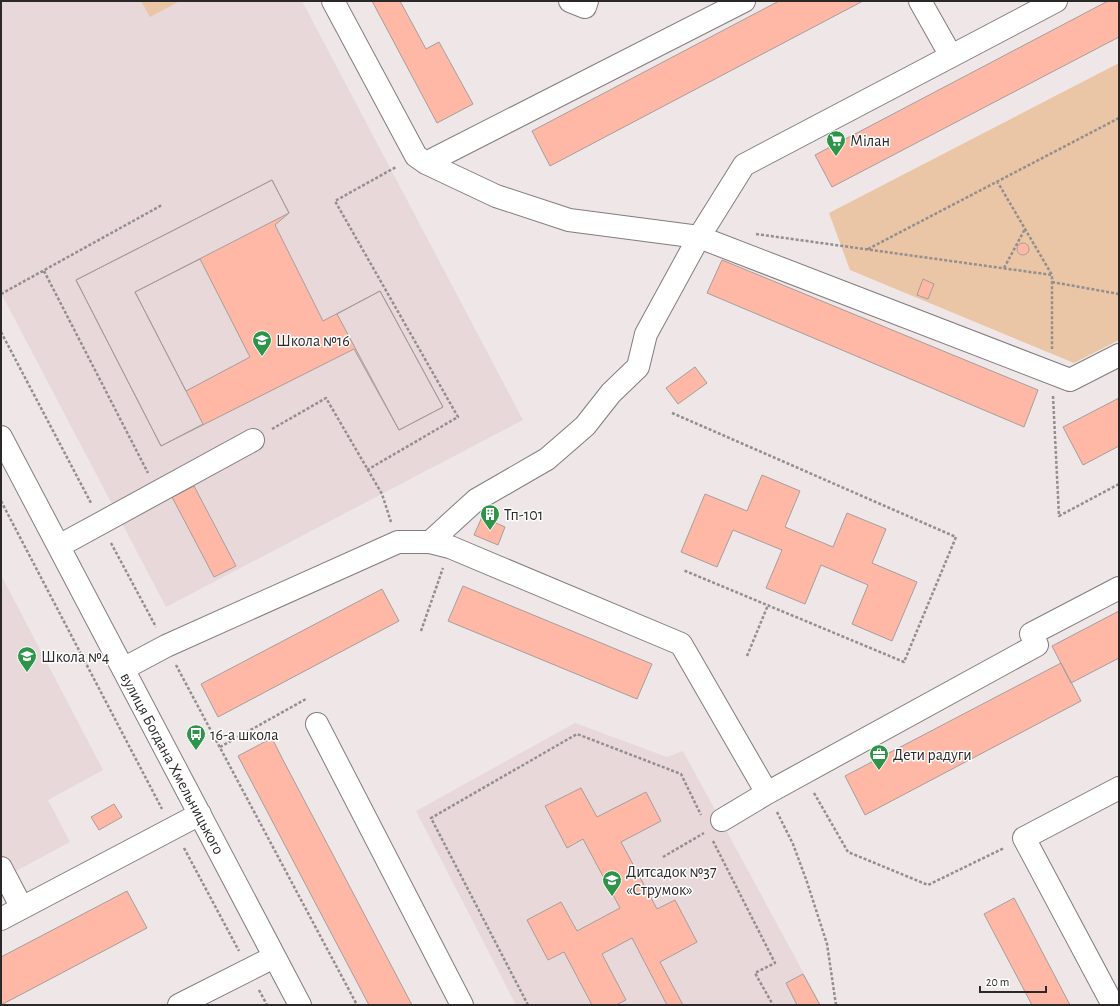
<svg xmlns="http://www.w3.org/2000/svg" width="1120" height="1006" font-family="'Alegreya Sans',sans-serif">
  <rect width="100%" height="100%" fill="#eee6e7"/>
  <!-- built -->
  <path fill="#e8d8da" d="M1,1H302L523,420L166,607L1,293Z
    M1,575L103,770L48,800L70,842L1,879Z
    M575,723L667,757L683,751L821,1005H516L416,811Z"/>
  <!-- green -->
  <path fill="#eac6a6" d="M141,1H180L150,17Z
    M1119,63V340L1074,363L850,270L829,213Z"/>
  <!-- building -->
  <path fill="#ffb8a5" stroke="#a59e9c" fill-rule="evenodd" d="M372,1H400L426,49L439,42L473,104L437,123Z
    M779,1H863L550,166L532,131Z
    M1108,1H1119V37L832,187L815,155Z
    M272,180L289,213L275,225L323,321L380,291L443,407L399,430L354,349L161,446L76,280ZM200,259L250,357L186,391L135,292Z
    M272,180L289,213L135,292L203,424L161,446L76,280Z
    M1017 249a6 6 0 1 1 12 0a6 6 0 1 1-12 0Z
    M722,260L1038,390L1024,427L707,293Z
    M923,279L934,284L928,299L917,295Z
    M380,291L443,407L399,430L337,314Z
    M695,367L707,383L678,404L666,388Z
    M1119,398V446L1083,465L1063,427Z
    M762,475L800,491L785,527L833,547L847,513L886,529L872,563L917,582L892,641L852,624L868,585L821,565L805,604L766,588L782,550L733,530L717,567L681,552L705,494L747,511Z
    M194,486L236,566L214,577L172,497Z
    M482,517L505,527L498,545L474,535Z
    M463,586L652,664L637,699L448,621Z
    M382,589L399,621L218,717L201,684Z
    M1119,611V658L1071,683L1052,646Z
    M1061,663L1081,701L865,815L845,776Z
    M272,738L282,758L412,1005H369L238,756Z
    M581,788L597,817L646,792L661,821L621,842L657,909L675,900L697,942L660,962L683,1005H667L632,938L602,954L626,1000L616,1005H592L564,952L548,960L527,920L561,902L577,931L620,908L583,839L567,848L545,806Z
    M114,804L122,817L99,830L91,817Z
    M127,891L147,928L1,1005V957Z
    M1014,898L1070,1005H1032L984,914Z
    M803,974L820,1005H797L786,983Z"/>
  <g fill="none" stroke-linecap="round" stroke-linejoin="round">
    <!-- minor casing -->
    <g stroke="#837c7d" stroke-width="24">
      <path id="minor" d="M333,1L416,156L426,163L496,196L569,220L699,237L1070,380L1119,355
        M570,1L585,7L587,1
        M920,1L951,56
        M426,163L744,1
        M1,437L300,1005
        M430,542L476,500L547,459L585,426L611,393L638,367L646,334L699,237L744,165L1056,1
        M59,546L253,440
        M123,669L166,646L398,542H430L450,547L681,644L767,793L1037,645L1031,634L1119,588
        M317,724L462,1005
        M722,820L767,793
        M1,868L22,908
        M1,919L200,814
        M179,1005L274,957
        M1113,1005L1024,838L1119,788"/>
    </g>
    <!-- path -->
    <path stroke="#938e8f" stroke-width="2.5" stroke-dasharray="3 2" stroke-linecap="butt" d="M997,181L1052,275
      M756,234L1052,275V349
      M868,249L1119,118
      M1004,268L1025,229
      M44,271L148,473
      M1052,282L1119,294
      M1,294L162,205
      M1,332L91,503
      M1053,396L1059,516L1119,484
      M672,413L956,537L904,662L683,570
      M272,429L326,398L382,494L391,522
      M367,470L458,417L335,201L396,167
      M1,501L162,809
      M111,543L156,627
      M421,631L443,568
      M747,656L768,605
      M176,665L357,1005
      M220,747L306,699
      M814,793L848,852L928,885L1004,848
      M777,812L793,844L807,882L827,944L836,1005
      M713,841L775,963L755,973L773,1005
      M184,848L239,951
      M663,857L704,833
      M259,990L267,1005
      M528,1005L431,818L577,734L681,774L701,815"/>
    <!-- minor -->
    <use href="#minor" stroke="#fff" stroke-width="22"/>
  </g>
  <!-- icons -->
  <defs>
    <g id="supermarket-pin" transform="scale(1)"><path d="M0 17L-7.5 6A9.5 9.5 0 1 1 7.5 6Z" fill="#2d944a" stroke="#fff"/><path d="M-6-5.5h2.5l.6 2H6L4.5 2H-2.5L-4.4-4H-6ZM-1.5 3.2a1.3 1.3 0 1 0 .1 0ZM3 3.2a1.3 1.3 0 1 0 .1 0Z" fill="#fff"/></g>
    <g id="school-pin" transform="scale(1)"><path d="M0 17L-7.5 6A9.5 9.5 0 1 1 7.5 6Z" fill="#2d944a" stroke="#fff"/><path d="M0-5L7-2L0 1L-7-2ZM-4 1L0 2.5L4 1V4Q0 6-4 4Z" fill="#fff"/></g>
    <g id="building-pin" transform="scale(1)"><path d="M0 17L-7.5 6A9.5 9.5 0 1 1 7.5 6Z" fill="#2d944a" stroke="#fff"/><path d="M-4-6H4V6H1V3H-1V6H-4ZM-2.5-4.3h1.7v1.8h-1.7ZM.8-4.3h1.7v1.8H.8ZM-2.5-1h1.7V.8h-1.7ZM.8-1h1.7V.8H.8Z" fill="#fff"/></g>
    <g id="bus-pin" transform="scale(1)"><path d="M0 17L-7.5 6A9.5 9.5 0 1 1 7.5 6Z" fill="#2d944a" stroke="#fff"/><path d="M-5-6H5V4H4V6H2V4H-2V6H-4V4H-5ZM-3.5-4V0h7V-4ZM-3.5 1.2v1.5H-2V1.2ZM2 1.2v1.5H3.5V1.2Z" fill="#fff"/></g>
    <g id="office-pin" transform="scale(1)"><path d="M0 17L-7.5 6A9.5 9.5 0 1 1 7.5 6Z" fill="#2d944a" stroke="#fff"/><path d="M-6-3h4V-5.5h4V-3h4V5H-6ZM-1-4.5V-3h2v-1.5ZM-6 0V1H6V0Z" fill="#fff"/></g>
  </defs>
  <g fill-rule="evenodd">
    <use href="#supermarket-pin" x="836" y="140"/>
    <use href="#school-pin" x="262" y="340"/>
    <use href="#building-pin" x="490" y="514"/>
    <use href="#school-pin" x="27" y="656"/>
    <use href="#bus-pin" x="196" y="734"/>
    <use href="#office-pin" x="879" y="754"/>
    <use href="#school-pin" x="612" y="880"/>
  </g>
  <g text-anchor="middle" stroke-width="3" stroke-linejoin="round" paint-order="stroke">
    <!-- poi labels -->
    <g font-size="16" fill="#2b2829" stroke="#fff" text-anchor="start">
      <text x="850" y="146">Мілан</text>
      <text x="276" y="346">Школа №16</text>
      <text x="504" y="520">Тп-101</text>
      <text x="41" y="662">Школа №4</text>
      <text x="210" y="740">16-а школа</text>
      <text x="893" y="760">Дети радуги</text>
      <text x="626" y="877">Дитсадок №37<tspan x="626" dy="18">«Струмок»</tspan></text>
    </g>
    <!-- street labels -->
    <g font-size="16" fill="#2b2829" stroke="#fff">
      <text transform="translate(173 763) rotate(62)" y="6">вулиця Богдана Хмельницького</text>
    </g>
  </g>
  <!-- border -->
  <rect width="1120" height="1006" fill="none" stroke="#2b2829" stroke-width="4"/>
  <!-- scale -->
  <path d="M980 986v6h66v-6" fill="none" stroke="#2b2829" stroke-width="2"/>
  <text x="986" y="986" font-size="12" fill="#2b2829" stroke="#ffffff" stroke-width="3" paint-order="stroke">20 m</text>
</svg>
